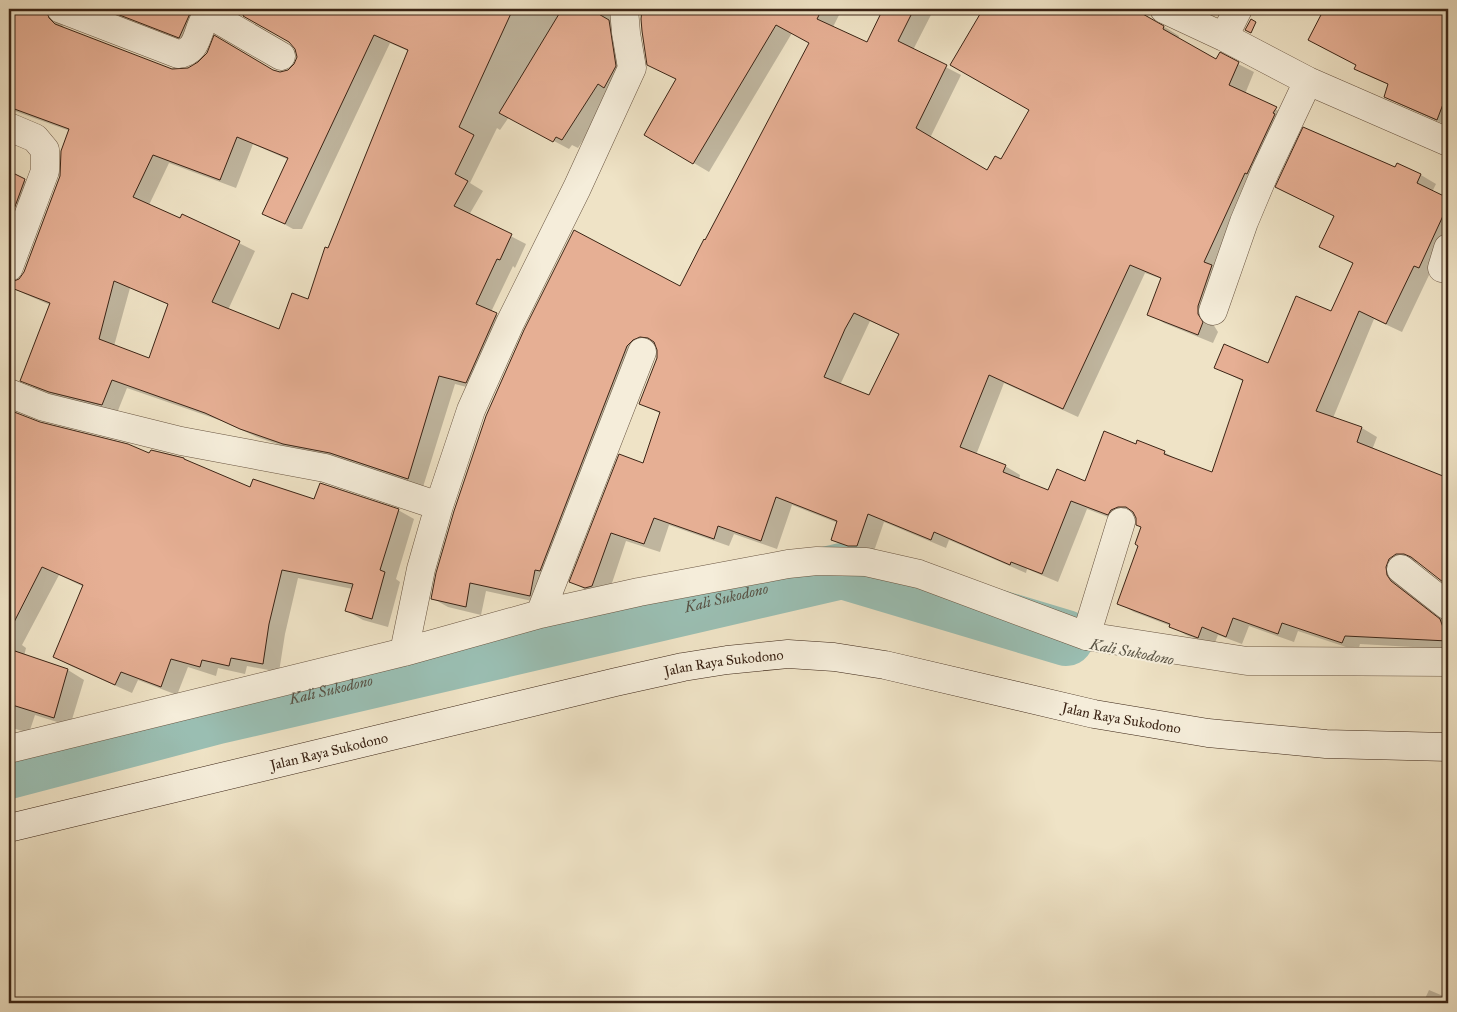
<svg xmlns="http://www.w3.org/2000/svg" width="1457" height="1012" font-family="'IM FELL Great Primer',serif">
  <rect width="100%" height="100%" fill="#efe3c6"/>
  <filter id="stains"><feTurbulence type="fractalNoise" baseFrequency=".004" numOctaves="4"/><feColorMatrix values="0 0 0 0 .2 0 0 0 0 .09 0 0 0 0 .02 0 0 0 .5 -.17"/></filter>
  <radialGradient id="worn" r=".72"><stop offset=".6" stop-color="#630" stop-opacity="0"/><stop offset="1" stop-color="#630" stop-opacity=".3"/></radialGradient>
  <!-- shadow -->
  <path fill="#0003" fill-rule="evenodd" d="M9,9H64L61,22L64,28L172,70L273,71L280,73L290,70L295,65L298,57L296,48L290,42L236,11L226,9L195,46L99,9H627L631,75L614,92L578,148L572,145L569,149L509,117L500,130L497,128L470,183L483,191L469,215L526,244L515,268L513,266L491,312L512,323L482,391L455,384L423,487L300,452L257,437L222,421L127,388L117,413L66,400L37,389L22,380L50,305L25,294L9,286L19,280L25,273L61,177L70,131L9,109ZM390,43L408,51L309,301L280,330L228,310L255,251L182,215L180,220L149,205L169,163L236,188L253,144L289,160L264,213L293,229H302ZM130,288L169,305L150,360L114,346Z
    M641,9H842L833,27L867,44L885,9H934L913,50L961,75L930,138L988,172L1001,161L1031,110L952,65L985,9H1039L1049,15L1053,9H1103L1086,67L1096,71L1124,9H1129L1168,29L1179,36L1178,39L1216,61L1238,64L1254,72L1245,94L1291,117L1213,324L1218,332L1213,343L1164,323L1149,314L1162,279L1145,273L1078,417L1004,383L976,455L1005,466L1020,475L1019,480L1049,492L1086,483L1137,445L1164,452L1180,461L1213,474L1244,382L1215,367L1269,365L1332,312L1354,264L1320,246L1335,216L1277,187L1395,169L1421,175L1436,184L1432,192L1448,199V246L1430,273L1402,332L1374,319L1333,418L1362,428L1377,437L1372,450L1441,477L1448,458V585L1419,562L1411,563L1402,585L1407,592L1448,624V649L1360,644L1358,651L1298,631L1294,642L1249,626L1242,644L1218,635L1214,645L1186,635L1171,626L1134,612L1118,603L1139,546L1142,527L1136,515L1126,519L1124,523L1087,509L1058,582L1027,569L1026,573L949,540L946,548L884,522L873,554L848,548L832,539L838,523L792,505L777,549L734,534L729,546L669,525L660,552L626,541L608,595L586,590L571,581L643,465L661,414L640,403L658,358L659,350L656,345L648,348L546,604L486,591L481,615L448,607L432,598L455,511L680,287L810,43L792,33L709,172L645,134L677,80L648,64ZM870,321L900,335L870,397L840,385Z
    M1325,9H1448V126L1399,104L1386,97L1389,85L1369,76L1355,68L1357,65L1309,39Z
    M12,174L40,189L9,235V227L17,204H15L9,220V183Z
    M10,405L12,412L38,423L150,455L184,459L251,489L315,500L398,510L414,519L396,579L400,582L388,627L363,620L347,611L353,589L298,578L285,634L279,672L247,666L245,674L218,668L216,676L188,667L177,695L138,680L132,693L71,666L55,657L84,587L59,575L22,645L26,648L24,656L68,670L84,680L70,726L35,715L29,733L9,727Z
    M1429,990L1448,998V1003H1423Z"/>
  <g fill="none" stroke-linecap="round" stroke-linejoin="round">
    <!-- river -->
    <path stroke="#9abeb2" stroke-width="56" id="s1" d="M9,771L218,716L842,571L1066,638"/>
  </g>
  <!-- building -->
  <path fill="#e6af94" stroke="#3b2415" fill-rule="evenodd" d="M9,9H46L49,18L55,24L172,69L188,68L198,62L207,53L214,35L273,70L280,72L288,70L294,64L297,57L295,49L289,42L243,16L246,9H513L459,127L474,135L455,174L468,181L454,206L512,234L500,260L497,259L476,304L497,313L466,383L439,376L408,479L330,453L283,444L240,429L205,413L112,380L102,405L49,392L20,381L50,303L9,287V283L19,279L24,272L60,176L61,151L69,129L9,107ZM374,35L408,50L328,248L325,247L308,299L292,293L279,329L212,302L240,241L182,214L180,218L133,197L153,155L220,180L237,137L288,158L262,214L285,224ZM114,281L168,304L149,358L99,339Z
    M104,9H192L179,38Z
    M562,9H590L609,20L616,66L604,88L598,84L562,140L556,137L553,142L499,113Z
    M642,9H822L817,19L867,42L883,9H914L898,41L947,65L916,128L987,170L995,156L1001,159L1029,110L950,65L983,9H1134L1164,26L1163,29L1216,59L1220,52L1239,62L1229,85L1277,107L1273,113L1275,114L1247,174L1245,173L1204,262L1212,265L1198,306V314L1203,322L1198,335L1147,315L1161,278L1130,265L1063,409L989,375L960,447L1006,465L1003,472L1048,490L1057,469L1085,481L1104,431L1136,444L1137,440L1165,451L1164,454L1212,472L1243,380L1214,368L1224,344L1268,363L1296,296L1331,311L1353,263L1319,247L1334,216L1275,187L1303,127L1395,167L1397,163L1421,174L1417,183L1448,198V205L1419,268L1414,266L1386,324L1359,311L1316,411L1362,427L1357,442L1448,478V586L1411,557L1404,554H1396L1389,559L1386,567L1387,575L1391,581L1440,619L1448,641L1345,636L1342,643L1282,623L1278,634L1233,618L1226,637L1202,627L1198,638L1169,627L1170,624L1117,604L1138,546L1135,544L1141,527L1136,525V518L1133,512L1126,507H1118L1111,510L1108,515L1071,501L1042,574L1011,562L1010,565L934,532L931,540L868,514L857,546H848L831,540L837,521L776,497L761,541L718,526L714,539L654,518L644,544L611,533L592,586L585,588L569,582L619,454L643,463L660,412L639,404L657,358V350L654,342L648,338L640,337L633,340L627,346L540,571L535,570L530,596L470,583L466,607L431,599L436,573L454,511L486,416L524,330L574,230L680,286L704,239L705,240L809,43L776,25L693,164L644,135L676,79L647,65L642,31L641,19ZM854,313L899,334L869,395L824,377L845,329Z
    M1324,9H1448V91L1437,120L1384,97L1388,84L1354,69L1356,65L1308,40Z
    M1251,19L1256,22L1251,33L1245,30Z
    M9,171L25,179L9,223Z
    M9,410L40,422L128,444L149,453L151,450L184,458V459L250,487L253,479L314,499L320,483L399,509L380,570L385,572L372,619L345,611L353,584L282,570L269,624L263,664L231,658L229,666L202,660L200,667L171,659L161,687L121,672L115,685L53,657L83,585L42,567L9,632Z
    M9,649L68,669L54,718L9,704Z"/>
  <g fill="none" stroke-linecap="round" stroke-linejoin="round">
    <!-- street casing -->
    <g stroke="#685441" stroke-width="29">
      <path id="street" d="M61,9L178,54C199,52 196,31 206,17L212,16L281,56
        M1164,9L1224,37L1308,81L1448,142
        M1224,37L1238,9
        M9,127L35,138L45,150V171L9,267
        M1442,268L1448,248
        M1213,311L1244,222L1265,172L1308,81
        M9,393L44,407L181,441L325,468L439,506
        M1401,569L1448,606
        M540,614L642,352
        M1086,636L1121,522
        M404,652L421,569L439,506L471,410L510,323L577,188L632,68L626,33L624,9
        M9,749L404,652L540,614L639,592L788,564L817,561L866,562L919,574L1086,636L1247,661L1448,662"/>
    </g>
    <!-- secondary casing -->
    <g stroke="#3b2415" stroke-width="29">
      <g id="secondary">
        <path id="s2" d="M9,828L616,682L683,667L727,660L788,654L834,657L885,665L1094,714L1208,733L1326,744L1448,747"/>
      </g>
    </g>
    <!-- street -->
    <use href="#street" stroke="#f5edda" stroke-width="28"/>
    <!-- secondary -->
    <use href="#secondary" stroke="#f5edda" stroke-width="28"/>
  </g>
  <g text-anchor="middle" stroke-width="4" stroke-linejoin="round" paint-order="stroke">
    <!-- street labels -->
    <g font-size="14" fill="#3b2415" stroke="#f5edda">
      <text dy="5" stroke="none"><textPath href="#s2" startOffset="734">Jalan Raya Sukodono</textPath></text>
      <text dy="5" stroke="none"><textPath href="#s2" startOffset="1139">Jalan Raya Sukodono</textPath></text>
      <text dy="5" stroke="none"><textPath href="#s2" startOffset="329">Jalan Raya Sukodono</textPath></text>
    </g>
    <!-- water labels -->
    <g font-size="15" font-style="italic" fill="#585244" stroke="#f5edda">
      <text dy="5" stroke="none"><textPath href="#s1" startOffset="738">Kali Sukodono</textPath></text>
      <text transform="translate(1132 652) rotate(11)" y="5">Kali Sukodono</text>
      <text dy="5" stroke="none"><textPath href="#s1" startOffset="332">Kali Sukodono</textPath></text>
    </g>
  </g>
  <!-- margin -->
  <rect width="1457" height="1012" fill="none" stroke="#efe3c6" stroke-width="30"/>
  <rect x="10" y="10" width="1437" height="992" fill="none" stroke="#3b2415" stroke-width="2.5"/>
  <rect x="15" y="15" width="1427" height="982" fill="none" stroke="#3b2415"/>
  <rect width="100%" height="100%" filter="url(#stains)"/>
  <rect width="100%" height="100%" fill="url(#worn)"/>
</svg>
